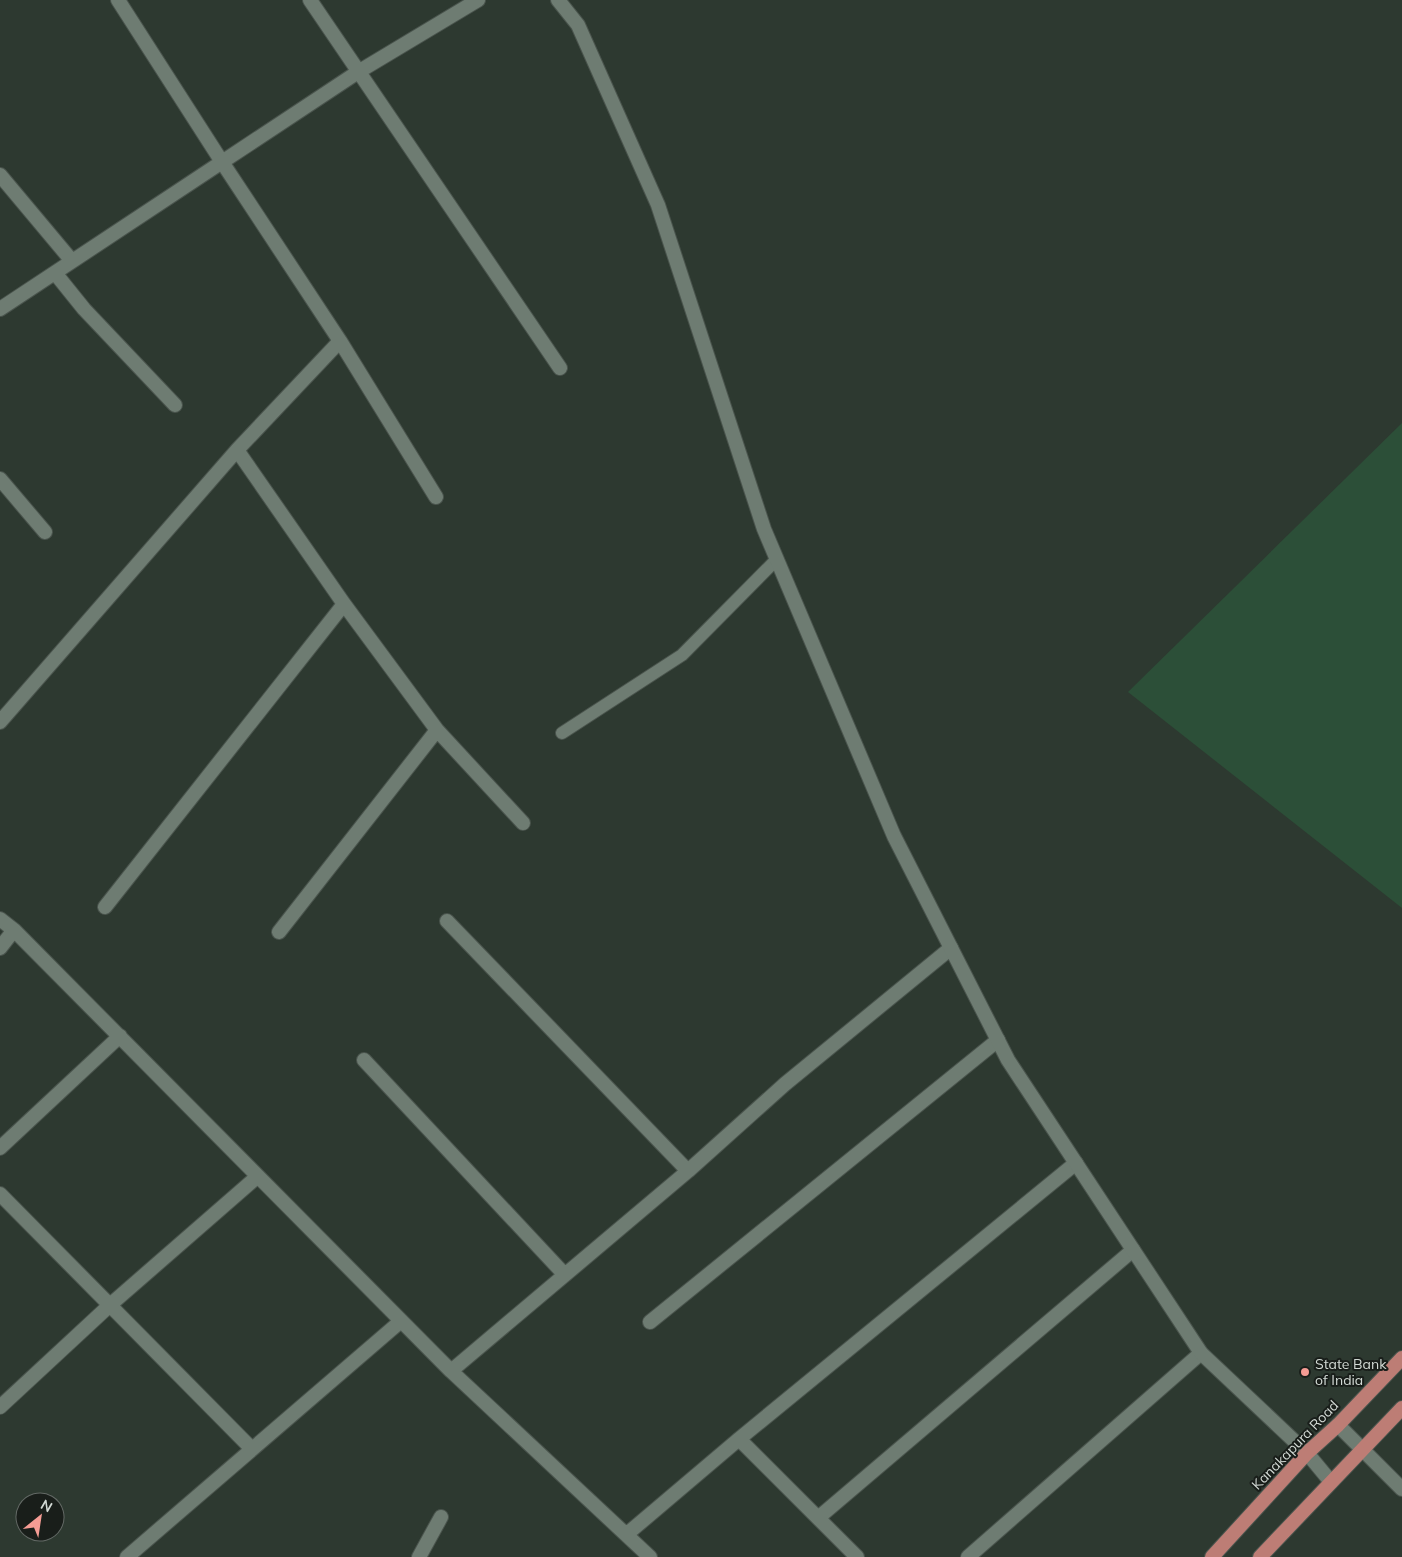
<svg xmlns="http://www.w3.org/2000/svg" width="1402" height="1557" font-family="Mulish,sans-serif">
  <rect width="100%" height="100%" fill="#2d3930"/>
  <!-- green -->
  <path fill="#2c4f38" d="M1402,423V908L1128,692Z"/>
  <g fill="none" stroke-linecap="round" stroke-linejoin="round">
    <!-- service casing -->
    <g stroke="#4a544d" stroke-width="14">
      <path id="service" d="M562,733L682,655L777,559"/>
    </g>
    <!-- minor casing -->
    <g stroke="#4a544d" stroke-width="16">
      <path id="minor" d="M118,0L222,162L358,72L478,0
        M310,0L560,368
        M0,175L72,261
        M55,273L84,309L175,405
        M0,309L222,162L340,341L237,450L0,722
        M340,341L436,497
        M237,450L344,604L437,730L279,932
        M0,479L45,532
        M437,730L523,823
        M105,907L344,604
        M0,919L14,930L451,1371L688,1171L785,1084L951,948
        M447,921L688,1171
        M0,948L14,930
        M364,1060L565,1275
        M0,1148L120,1036
        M0,1194L252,1449
        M650,1322L998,1040
        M451,1371L650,1557
        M0,1407L110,1305L258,1176
        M1338,1425L1402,1489
        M739,1439L857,1557
        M818,1518L1133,1250
        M627,1534L739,1439L1076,1163
        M127,1557L401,1321
        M419,1557L441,1517
        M968,1557L1201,1353"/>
    </g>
    <!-- tertiary casing -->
    <g stroke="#4a544d" stroke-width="16">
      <path id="tertiary" d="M558,0L578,25L658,205L764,529L894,836L1008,1060L1201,1353L1307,1453L1331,1482"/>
    </g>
    <!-- trunk casing -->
    <g stroke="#4a544d" stroke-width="16">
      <path id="trunk" d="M1212,1557L1307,1453L1338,1425L1402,1358
        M1260,1557L1402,1408"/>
    </g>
    <!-- service -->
    <use href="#service" stroke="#6e7c72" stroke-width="12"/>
    <!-- minor -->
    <use href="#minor" stroke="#6e7c72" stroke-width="14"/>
    <!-- tertiary -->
    <use href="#tertiary" stroke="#6e7c72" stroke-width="14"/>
    <!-- trunk -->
    <use href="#trunk" stroke="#bd7d75" stroke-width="14"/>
  </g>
  <!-- markers -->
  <circle fill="#f59c94" stroke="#191e1a" stroke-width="2" cx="1305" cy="1372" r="5"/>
  <g text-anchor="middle" stroke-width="4" stroke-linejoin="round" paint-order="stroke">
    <!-- poi labels -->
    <g font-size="14" fill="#d3dad5" stroke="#191e1a" text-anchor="start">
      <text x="1315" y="1369">State Bank<tspan x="1315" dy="16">of India</tspan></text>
    </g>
    <!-- street labels -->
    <g font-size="14" fill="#d3dad5" stroke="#191e1a">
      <text transform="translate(1295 1445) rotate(-46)" y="5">Kanakapura Road</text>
    </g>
  </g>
  <!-- north arrow -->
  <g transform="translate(40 1517) rotate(30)"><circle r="24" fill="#191e1a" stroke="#636965"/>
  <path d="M0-4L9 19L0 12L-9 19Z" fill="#f59c94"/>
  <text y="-8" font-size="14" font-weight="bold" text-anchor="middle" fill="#d3dad5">N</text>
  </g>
</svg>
